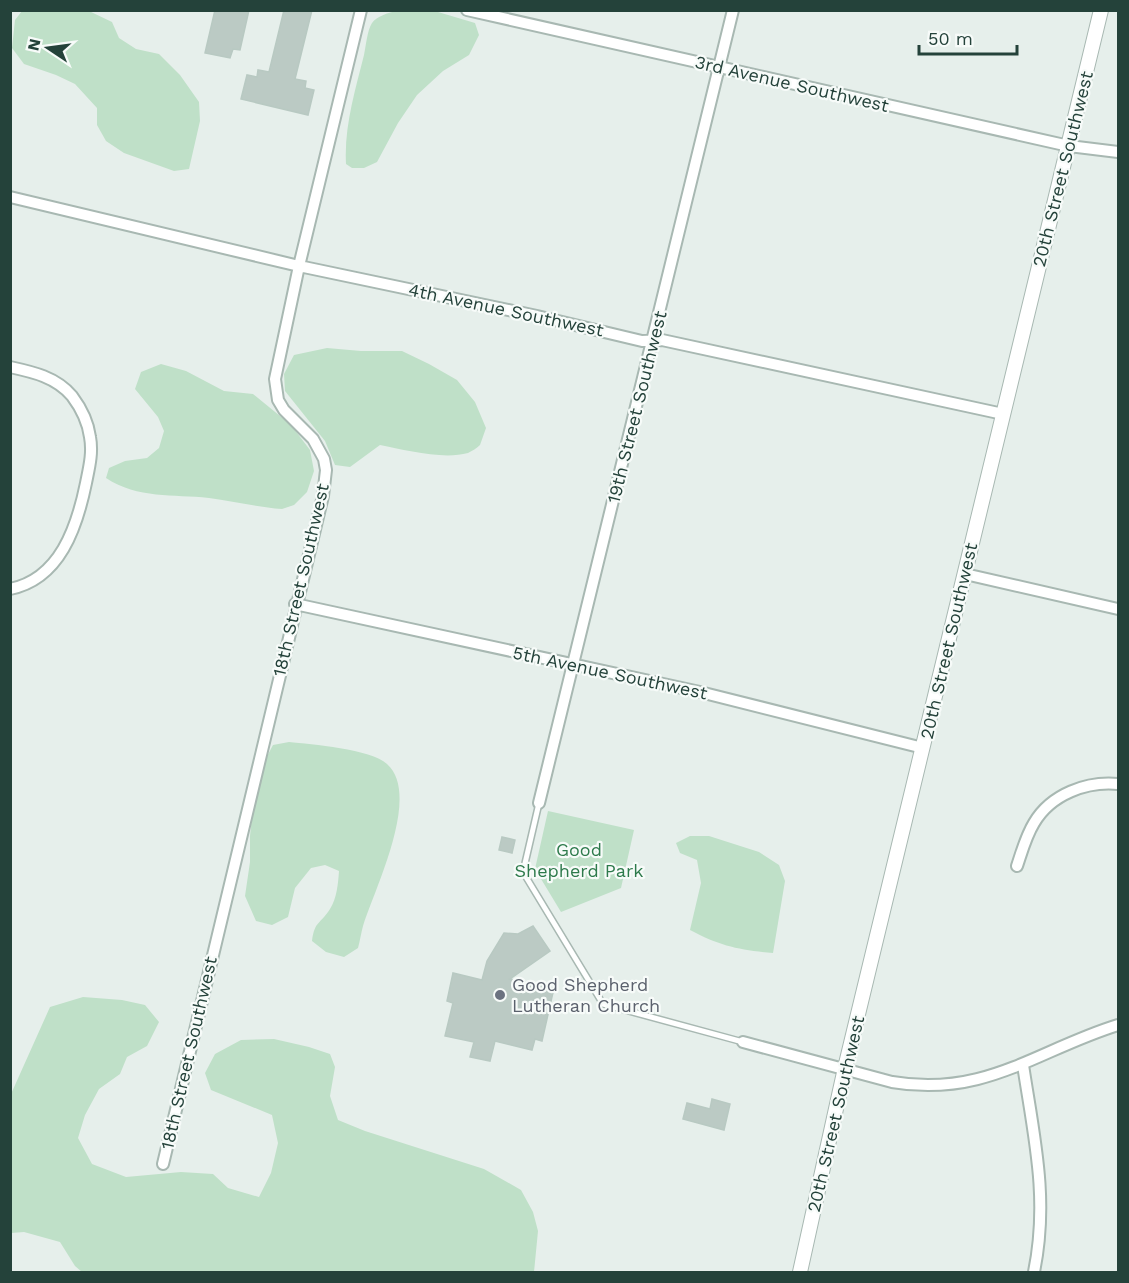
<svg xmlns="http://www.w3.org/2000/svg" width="1129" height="1283" font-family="'Work Sans',sans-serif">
  <rect width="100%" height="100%" fill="#e6efeb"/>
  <!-- green -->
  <path fill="#bfe0c8" d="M22,11H89L112,22L119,38L136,49L159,54L180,75L199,102L200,121L189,169L174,171L124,153L106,141L97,125V108L75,84L56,75L24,64L12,48L15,20Z
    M396,11L438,12L475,23L479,35L469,55L443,71L417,95L398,123L377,162L364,168H352L346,164C344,127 355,91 364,55C366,46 367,31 372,23C377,16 388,13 396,11Z
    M327,348L361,351H402L429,364L457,380L475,402L486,428L480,445C477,448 472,451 468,453C443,460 405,450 380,445L350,467L335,465L325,441L285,391L284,374L294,355Z
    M161,364L186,371L224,391L253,394L291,425L310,450L314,471L307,492L294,505L282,509C257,507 233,501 209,498C173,494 138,499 106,478L109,468L125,461L147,458L159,448L164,431L158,417L135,389L141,372Z
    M289,742C311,744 371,749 387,764C422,795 374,890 363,926C361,933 360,941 358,948L344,957L326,952L312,941C315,920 320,925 330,909C337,898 338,884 339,871L325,865L311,868L295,888L288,917L272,925L256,921L245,896L250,862V836L253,806L264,762L273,745Z
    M548,811L634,830L621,888L561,912L535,869Z
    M690,836H709L759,852L779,865L785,881L773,953C739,950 720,946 690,930L701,883L697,860L680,853L676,843Z
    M83,997L122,1000L145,1005L159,1022L147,1046L127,1057L120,1074L99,1089L85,1115L78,1138L92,1164L126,1177L181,1172L213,1174L228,1188L259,1197L271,1173L278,1143L272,1115L211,1090L205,1073L215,1054L241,1040L274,1039L309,1047L330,1054L335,1067L330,1096L338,1120L365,1131L484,1169L521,1190L533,1212L538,1231L534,1272H82L75,1266L60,1242L24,1232L11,1233V1094L50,1007Z"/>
  <!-- building -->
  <path fill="#bbcac4" stroke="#b8c9c2" stroke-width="1.5" d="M215,10H249L240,50L233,49L230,58L205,53Z
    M284,10H312L295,79L306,81L305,88L314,90L308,115L241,99L247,75L257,77L258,70L269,72Z
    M502,837L515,840L512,853L499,850Z
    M533,926L550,951L510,979L554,988L542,1041L535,1039L532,1050L495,1041L490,1061L470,1057L474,1042L445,1036L453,1003L447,1001L453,973L482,980L487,961L504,933L518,934Z
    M712,1099L730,1104L724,1130L683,1119L687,1103L710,1109Z"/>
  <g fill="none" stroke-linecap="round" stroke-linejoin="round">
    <!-- service casing -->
    <g stroke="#a8b8b2" stroke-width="8">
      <path id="service" d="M539,803L523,872L603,1004L743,1042"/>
    </g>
    <!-- minor casing -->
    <g stroke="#a8b8b2" stroke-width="14">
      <path id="minor" d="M467,10L1069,146L1118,152
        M10,197L299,266L537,316L642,341L662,340L1003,414
        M10,367C33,372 56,377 72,396C81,408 88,422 90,437C93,453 89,468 86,483C77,527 60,579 10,589
        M965,574L1118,609
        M295,604L700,692L923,748
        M539,803L733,10
        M1017,866C1022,851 1026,836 1034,823C1051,794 1087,781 1118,784
        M743,1042L892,1082C985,1098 1037,1050 1118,1025
        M1023,1065C1034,1137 1049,1199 1034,1272
        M163,1164L323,496L326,470L324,459L313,439L284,410L278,400L275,379L299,266L361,10"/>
    </g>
    <!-- tertiary casing -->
    <g stroke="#a8b8b2" stroke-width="16">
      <path id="tertiary" d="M800,1272L845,1068L1101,10"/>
    </g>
    <!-- service -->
    <use href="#service" stroke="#fff" stroke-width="5"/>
    <!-- minor -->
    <use href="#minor" stroke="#fff" stroke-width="10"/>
    <!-- tertiary -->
    <use href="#tertiary" stroke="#fff" stroke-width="14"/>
  </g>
  <!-- markers -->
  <circle fill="#6b7280" stroke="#f7fbf9" stroke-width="2" cx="500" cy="995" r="6"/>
  <g text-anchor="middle" stroke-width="4.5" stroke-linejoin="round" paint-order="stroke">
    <!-- street labels -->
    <g font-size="18" fill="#24423a" stroke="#f7fbf9">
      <text transform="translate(792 84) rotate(13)" y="6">3rd Avenue Southwest</text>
      <text transform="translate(1063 169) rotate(-76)" y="6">20th Street Southwest</text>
      <text transform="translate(506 310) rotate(12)" y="6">4th Avenue Southwest</text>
      <text transform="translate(637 407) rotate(-76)" y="6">19th Street Southwest</text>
      <text transform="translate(301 580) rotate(-77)" y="6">18th Street Southwest</text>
      <text transform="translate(949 641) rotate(-77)" y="6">20th Street Southwest</text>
      <text transform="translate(610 673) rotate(12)" y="6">5th Avenue Southwest</text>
      <text transform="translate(189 1053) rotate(-77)" y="6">18th Street Southwest</text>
      <text transform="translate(836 1114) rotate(-77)" y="6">20th Street Southwest</text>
    </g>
    <!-- park labels -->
    <g font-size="18" fill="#2d7a4b" stroke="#f7fbf9">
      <text x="579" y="856">Good<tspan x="579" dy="21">Shepherd Park</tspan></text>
    </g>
    <!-- worship labels -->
    <g font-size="18" fill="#5b616d" stroke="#f7fbf9" text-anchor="start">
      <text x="512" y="991">Good Shepherd<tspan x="512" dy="21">Lutheran Church</tspan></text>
    </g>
  </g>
  <!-- border -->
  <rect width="1129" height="1283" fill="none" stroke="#24423a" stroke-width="24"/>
  <!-- north arrow -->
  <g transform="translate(48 48) rotate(283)" stroke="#f7fbf9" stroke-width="4.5" paint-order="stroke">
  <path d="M0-4.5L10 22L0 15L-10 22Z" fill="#24423a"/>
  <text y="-9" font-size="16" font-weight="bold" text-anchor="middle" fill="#24423a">N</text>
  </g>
  <!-- scale -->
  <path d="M919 45v9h98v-9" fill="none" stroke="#24423a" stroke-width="3"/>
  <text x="928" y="45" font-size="18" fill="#24423a" stroke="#f7fbf9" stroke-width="4.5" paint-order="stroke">50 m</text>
</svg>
